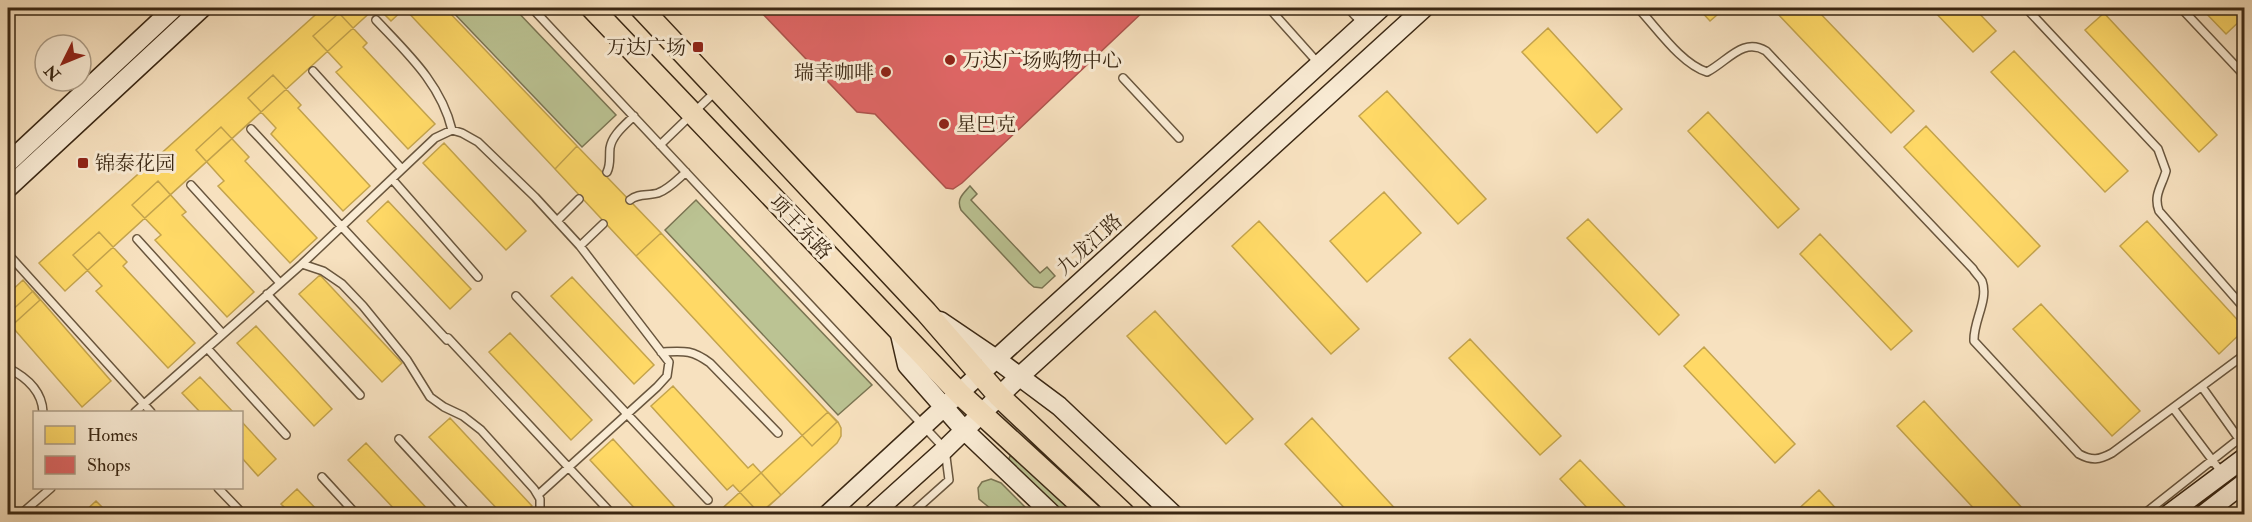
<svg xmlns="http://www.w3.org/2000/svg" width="2252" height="522" font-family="'IM FELL Double Pica','Noto Serif SC',serif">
  <rect width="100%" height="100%" fill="#f7e1bf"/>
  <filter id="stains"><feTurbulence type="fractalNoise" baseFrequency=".00333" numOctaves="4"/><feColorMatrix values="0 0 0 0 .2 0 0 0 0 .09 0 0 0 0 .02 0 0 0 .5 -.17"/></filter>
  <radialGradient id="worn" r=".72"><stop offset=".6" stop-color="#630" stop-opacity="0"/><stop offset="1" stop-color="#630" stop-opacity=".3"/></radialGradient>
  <!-- green -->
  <path fill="#bbc393" stroke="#7a7553" stroke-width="1.5" d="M449,8H514L616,115L582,147Z
    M970,186L977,194L971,200L1040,273L1047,267L1055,276L1042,288L1034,287L1029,283L961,210C956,199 963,194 970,186Z
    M696,200L872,385L838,415L665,230Z
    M1010,456H1014L1078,514H1062L1012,467L1008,461Z
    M991,479L1001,483L1032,514H989L991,509L979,499L978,488L982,482Z"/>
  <!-- homes -->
  <path fill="#ffd966" stroke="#c4a44d" stroke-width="1.5" d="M323,8H375L65,291L39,263Z
    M378,8H405L391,21Z
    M404,8H445L577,146L555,169Z
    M1698,8H1725L1710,21Z
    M1783,8H1815L1914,111L1891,133L1777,13Z
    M1931,8H1974L1996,31L1973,52Z
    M2201,8H2238L2244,17L2226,34Z
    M339,13L367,43L363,47L435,124L408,149L336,72L342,67L313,36Z
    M2104,13L2217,135L2199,152L2085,30Z
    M1548,28L1622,109L1597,133L1522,52Z
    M2014,51L2128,171L2105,192L1991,72Z
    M273,75L301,105L298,108L370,186L343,211L271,134L276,128L248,98Z
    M1387,91L1486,199L1458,224L1359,116Z
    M1708,112L1799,209L1778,228L1688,131Z
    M1926,126L2040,246L2018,267L1904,147Z
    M221,127L249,157L245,161L317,238L290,263L218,186L224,181L196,150Z
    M444,143L526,231L506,250L423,163Z
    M577,146L661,233L636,256L555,169Z
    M158,181L186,212L182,215L254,292L227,317L155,240L161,235L132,205Z
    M1384,192L1421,233L1367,282L1330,241Z
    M388,201L471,289L450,309L367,221Z
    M1588,219L1679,315L1659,335L1567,238Z
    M1259,221L1359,329L1331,354L1232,246Z
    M2147,221L2244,327V330L2219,354L2120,246Z
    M99,232L127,262L123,266L195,343L168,368L96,291L102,286L73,255Z
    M661,233L837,422L812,446L636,256Z
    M1820,234L1912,331L1891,350L1800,254Z
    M320,275L402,363L382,382L299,294Z
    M572,277L654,365L634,384L551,296Z
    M23,280L40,300L8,329V294Z
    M33,291L111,381L82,407L8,322V314Z
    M2041,304L2140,411L2112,436L2013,329Z
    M1155,311L1253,419L1226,444L1127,336Z
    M256,326L332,409L314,426L237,343Z
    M510,333L592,420L571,440L489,352Z
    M1470,339L1561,436L1540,455L1449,358Z
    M1704,347L1795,444L1775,463L1684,366Z
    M200,377L233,412H200L182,393Z
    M673,386L748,468L753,464L781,495L760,514L733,485L727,490L651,406Z
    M1924,401L2023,509L2017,514H1979L1897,426Z
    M828,412L838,422L841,428V436L837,443L781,495L759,514H716Z
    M450,418L532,506L523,514H502L429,437Z
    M1312,418L1400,514H1350L1285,444Z
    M242,422L276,459L258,476L242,458Z
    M613,439L681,514H640L590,460Z
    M366,443L432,514H399L348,460Z
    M1580,460L1632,514H1593L1560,479Z
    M297,489L321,514H291L281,504Z
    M1819,490L1841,514H1793Z
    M96,501L109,514H82Z"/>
  <!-- shops -->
  <path fill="#e06666" stroke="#ae534d" stroke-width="1.5" d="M757,8H1147L962,183L953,189L946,188L875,114L857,112Z"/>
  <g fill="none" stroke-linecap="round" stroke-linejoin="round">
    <!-- lane casing -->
    <g stroke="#69563e" stroke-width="10">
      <path id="lane" d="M532,8L945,449L949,480L911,514
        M1269,8L1319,64
        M1348,8L1363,24
        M1638,8C1657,28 1681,64 1707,72C1728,61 1743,37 1766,51L1973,269C1975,273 1980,277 1982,281C1989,300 1973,321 1974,341L2079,454C2092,461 2099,460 2112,453L2244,355
        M2026,8L2158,149L2166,171C2162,186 2153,195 2159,211L2244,308
        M2181,8L2244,75
        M376,20C408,54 441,84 452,130
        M313,71L402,169
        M1123,78L1179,138
        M251,129L447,340
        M660,145L715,92
        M607,172C611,164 609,157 610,148C612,135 625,125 634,116
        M392,179L478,277
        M191,185L280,283
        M630,200C638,193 648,196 658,193C669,189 677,180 686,172
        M557,221L579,199
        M137,239L223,334
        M580,246L603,224
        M8,254L151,412
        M302,264L323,271L342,284L363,306L407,360L430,397L444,407L463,416L481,430L534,489L540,499V514
        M267,294L360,395
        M516,296L708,500
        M448,338L612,514
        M207,348L286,435
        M661,352C683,351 691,349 710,363L778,433
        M8,368C26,377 42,391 43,412
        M2202,387L2244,446
        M2173,408L2222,473
        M135,412L302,264L435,138L452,130L462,133L478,142L535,197L580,246L669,362L667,376L657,387L538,495
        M399,439L468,514
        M322,477L356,514
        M218,488L243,514
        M21,514L51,488
        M2144,514L2244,435"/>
    </g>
    <!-- secondary casing -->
    <g stroke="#3a2713" stroke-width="21">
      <path id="secondary" d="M8,163L174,8
        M8,188L202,8
        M940,321L996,359L1059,406L1173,514
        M899,330L907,365L965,431L1052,514
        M828,514L996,359L1381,8
        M873,514L945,449L1020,376L1424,8
        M2169,514L2244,458
        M2204,514L2244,483"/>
    </g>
    <!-- primary casing -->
    <g stroke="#3a2713" stroke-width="24">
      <path id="primary" d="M592,8L960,394L1091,514
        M641,8L926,312L999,396L1124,514"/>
    </g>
    <!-- lane -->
    <use href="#lane" stroke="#faecd5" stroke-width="7"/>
    <!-- secondary -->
    <use href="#secondary" stroke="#faecd5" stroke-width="18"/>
    <!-- primary -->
    <use href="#primary" stroke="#f7e1bf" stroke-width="21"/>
  </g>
  <!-- markers -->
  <g fill="#8f2418" stroke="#faecd5" stroke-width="2">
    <rect x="692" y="41" width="12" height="12" rx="3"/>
    <circle cx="950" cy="60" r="6"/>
    <circle cx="886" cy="72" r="6"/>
    <circle cx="944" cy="124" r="6"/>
    <rect x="77" y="157" width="12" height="12" rx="3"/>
  </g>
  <g text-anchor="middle" stroke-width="6" stroke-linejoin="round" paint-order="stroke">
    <!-- poi labels -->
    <g font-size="20" fill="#3a2713" stroke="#faecd5" text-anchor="start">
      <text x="686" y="54" text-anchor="end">万达广场</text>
      <text x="962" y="67">万达广场购物中心</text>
      <text x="874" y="79" text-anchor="end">瑞幸咖啡</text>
      <text x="956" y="131">星巴克</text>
      <text x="95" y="170">锦泰花园</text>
    </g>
    <!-- street labels -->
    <g font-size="20" fill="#3a2713" stroke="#faecd5">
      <text transform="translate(801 227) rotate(46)" y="7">项王东路</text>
      <text transform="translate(1089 244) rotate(-42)" y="7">九龙江路</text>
    </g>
  </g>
  <!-- margin -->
  <rect width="2252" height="522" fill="none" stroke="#f7e1bf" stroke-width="30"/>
  <rect x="9" y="9" width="2234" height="504" fill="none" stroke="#3a2713" stroke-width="3"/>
  <rect x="15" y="15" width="2222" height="492" fill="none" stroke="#3a2713" stroke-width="1.5"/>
  <!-- legend -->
  <rect x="33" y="411" width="210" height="78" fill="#faecd5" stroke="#ad9d87" stroke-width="1.5"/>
  <rect x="45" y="426" width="30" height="18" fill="#ffd966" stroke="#ad9d87" stroke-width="1.5"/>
  <text x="87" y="441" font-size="18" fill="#3a2713">Homes</text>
  <rect x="45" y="456" width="30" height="18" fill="#e06666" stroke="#ad9d87" stroke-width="1.5"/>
  <text x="87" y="471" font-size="18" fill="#3a2713">Shops</text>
  <!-- north arrow -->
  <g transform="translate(63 63) rotate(227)"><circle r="28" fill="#faecd5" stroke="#ad9d87" stroke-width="1.5"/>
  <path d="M0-4.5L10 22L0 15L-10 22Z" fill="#8f2418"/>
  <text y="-9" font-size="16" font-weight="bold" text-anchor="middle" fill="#3a2713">N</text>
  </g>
  <rect width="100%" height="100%" filter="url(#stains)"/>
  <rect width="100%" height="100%" fill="url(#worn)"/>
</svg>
